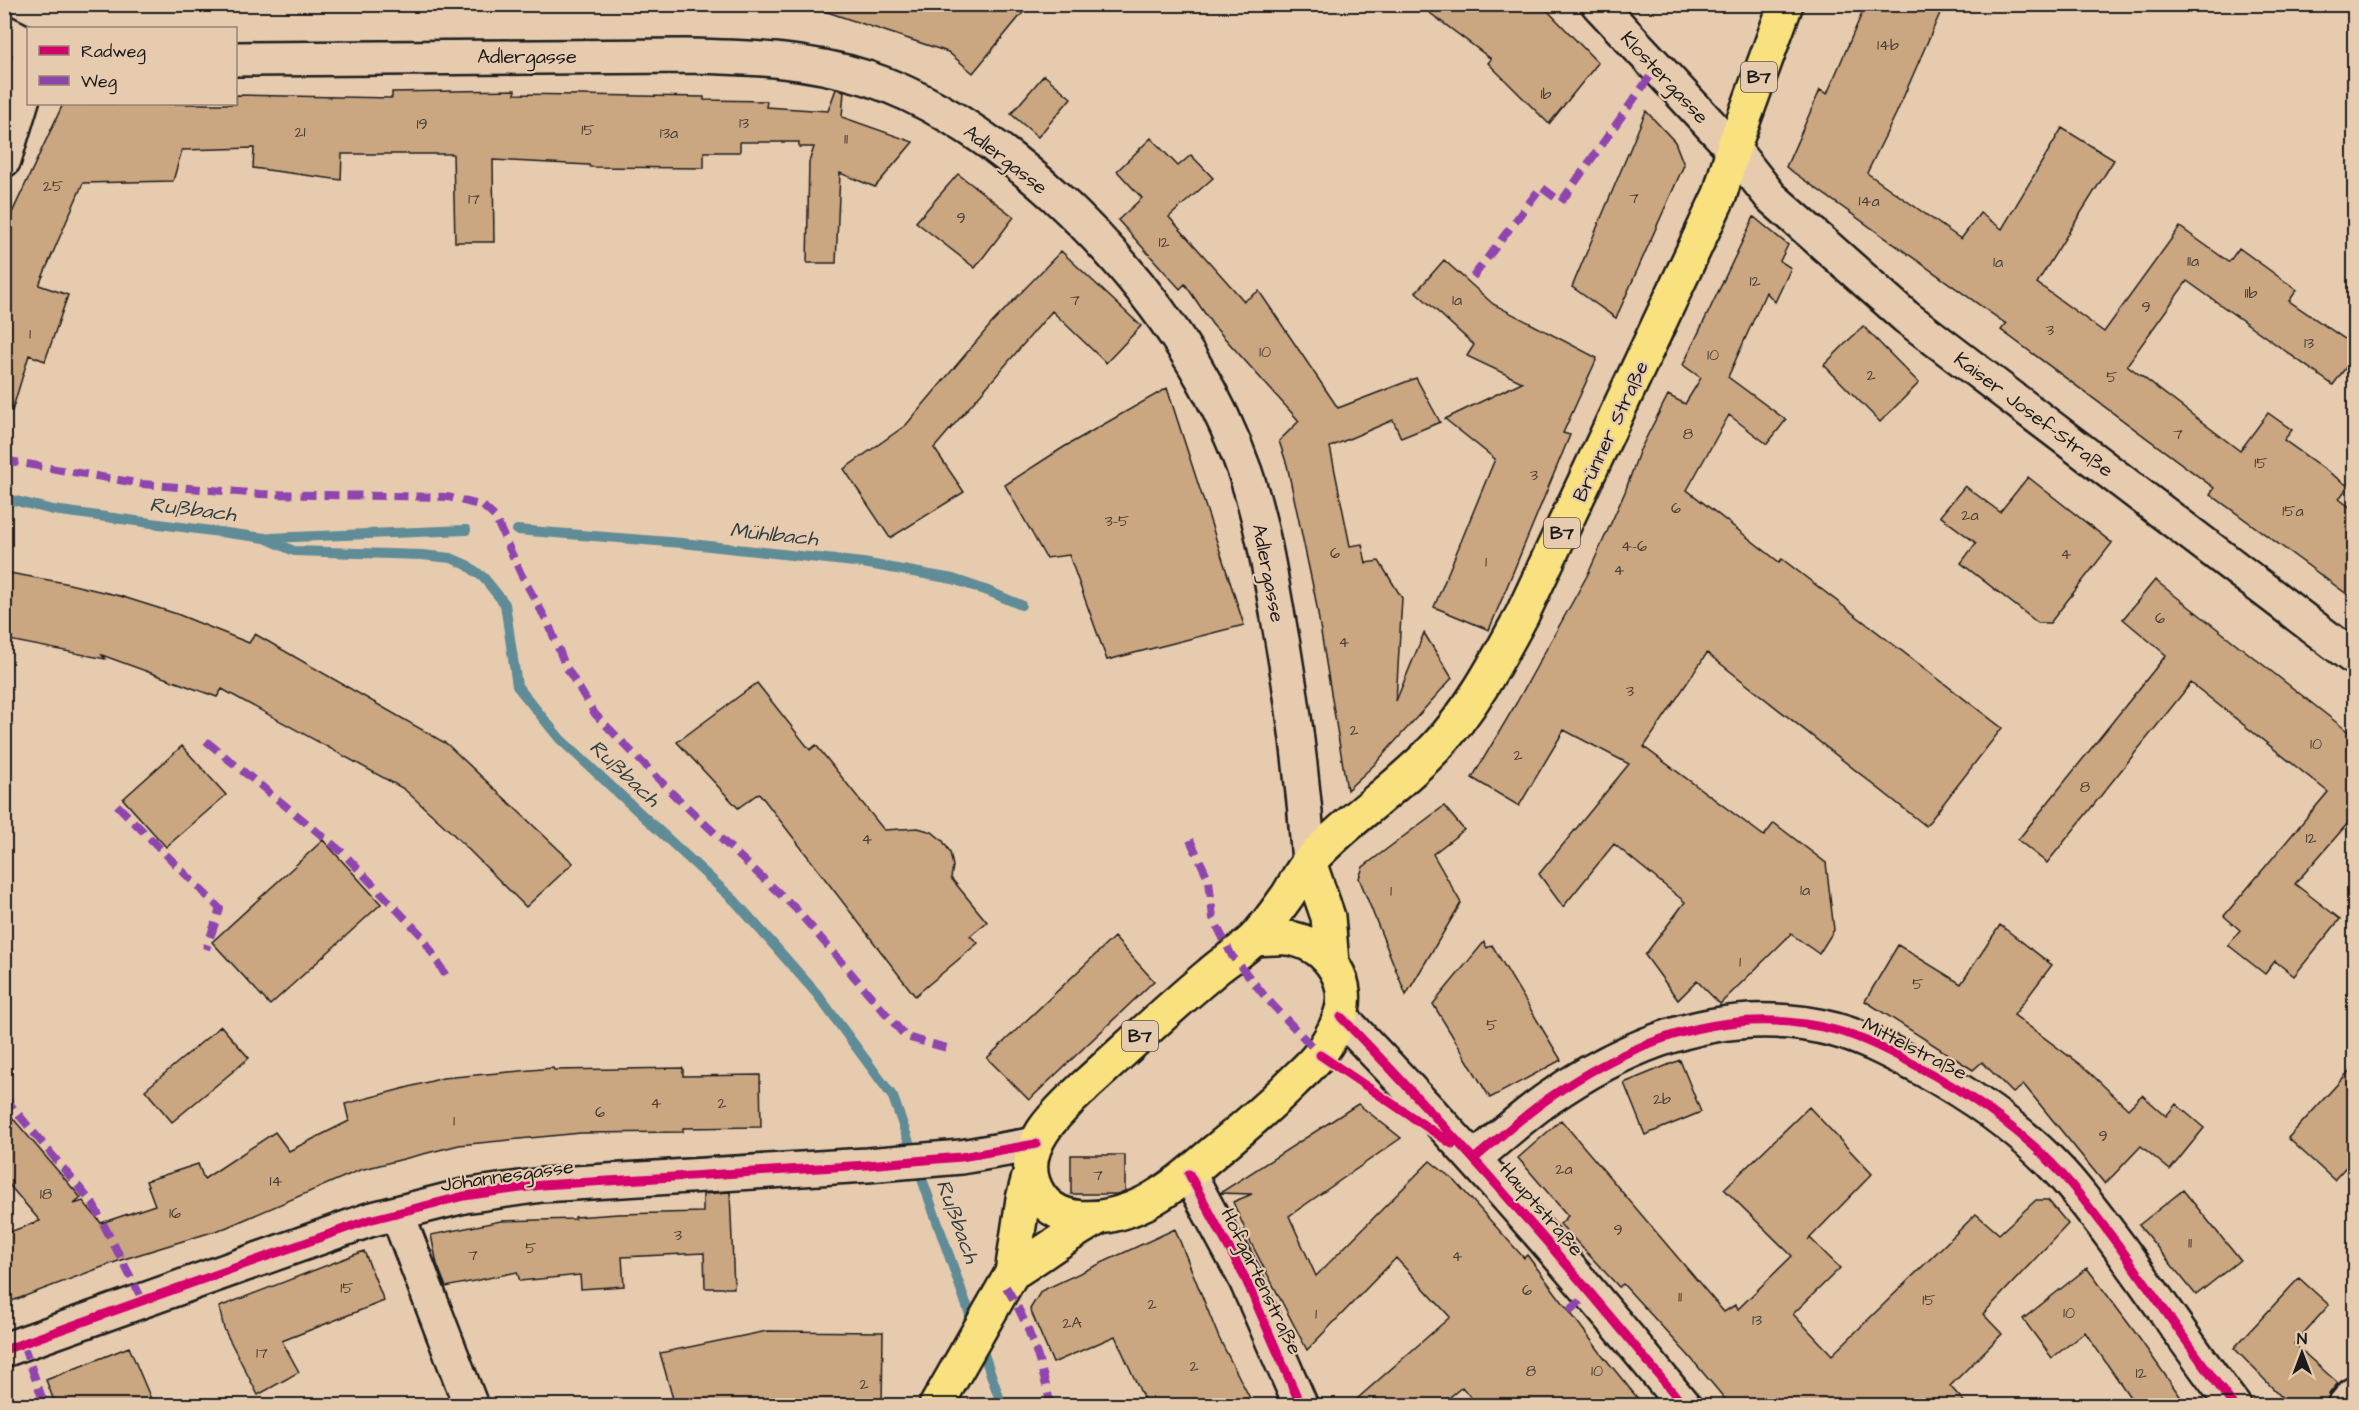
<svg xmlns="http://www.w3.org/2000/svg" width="2359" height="1410" font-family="'Architects Daughter',sans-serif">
  <rect width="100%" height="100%" fill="#e7cbae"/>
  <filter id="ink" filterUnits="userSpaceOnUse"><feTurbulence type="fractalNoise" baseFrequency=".0167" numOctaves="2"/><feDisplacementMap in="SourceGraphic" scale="12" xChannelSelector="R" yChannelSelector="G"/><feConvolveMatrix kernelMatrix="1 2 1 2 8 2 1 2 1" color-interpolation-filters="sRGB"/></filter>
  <g filter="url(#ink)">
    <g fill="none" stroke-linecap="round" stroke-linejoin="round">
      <!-- stream -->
      <path stroke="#5e8c97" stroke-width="10" d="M4,498L53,510L265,538L294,551L422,555L451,558L467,565L484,578L505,604L517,686L560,739L735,901L817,994L893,1097L974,1326
        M517,530L682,543L863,563L953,579L988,591L1021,605
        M269,538L466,530
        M980,1343L1002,1406"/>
    </g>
    <!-- building -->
    <path fill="#caa681" stroke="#1c1c1c" stroke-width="1.5" d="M822,4H1030L973,73L948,52L821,10Z
      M1418,4H1541L1598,63L1549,124L1488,63L1491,59Z
      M1866,4H1944L1896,114L1867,173L1961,239L1980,213L2002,229L2062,128L2114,160L2037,283L2104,332L2180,227L2229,262L2239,248L2297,290L2289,301L2355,346V355L2333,385L2187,281L2127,365L2240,451L2268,413L2292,430L2284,440L2348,486L2339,499L2355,511V600L2210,494L2214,488L2001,330L2006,324L1786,167L1820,90L1827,94Z
      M1044,75L1071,98L1038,137L1011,114Z
      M836,89L844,91L842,117L913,142L875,187L840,173L836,263H807L809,162L814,147H799V142H740V152H704V168L590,167L589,165L493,160L494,242H455L453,154H342L341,180L253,168L254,148L182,150L173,181L83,183L39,285L68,295L45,361L29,355L12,411L4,410V230L63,104H236V95L392,98V92L515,90V94L704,97V100L767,101L766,107L828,111Z
      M1646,111L1675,142L1684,165L1616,318L1572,287Z
      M1151,138L1178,166L1191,155L1213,178L1169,217L1244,301L1259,291L1338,408L1416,378L1440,422L1401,438L1393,420L1330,447L1350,546L1362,544L1366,563L1379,561L1402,598L1396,701L1424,633L1452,678L1374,765L1347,790L1315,596L1287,465L1279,441L1299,421L1212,324L1185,284L1180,289L1118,220L1142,198L1117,171Z
      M958,174L1014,217L975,268L916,222Z
      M1754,217L1788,245L1780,261L1791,268L1775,302L1766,292L1728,377L1786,420L1767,444L1729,415L1687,490L1779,562L1782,559L2002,728L1926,826L1707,653L1644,747L1764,836L1774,823L1826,863L1834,930L1819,954L1791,934L1720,1004L1697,981L1678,1000L1645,955L1685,902L1614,844L1563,907L1539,874L1629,764L1564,730L1519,806L1472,778L1517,702L1588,574L1625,492L1639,452L1668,395L1685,404L1701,378L1683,365Z
      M1061,251L1141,326L1106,363L1052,311L934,448L964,492L890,538L844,469L906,425L992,323Z
      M1444,260L1493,304L1597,358L1563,433L1570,435L1489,630L1434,607L1495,459L1445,419L1522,382L1467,356L1474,345L1416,292Z
      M1863,326L1919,383L1880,422L1824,365Z
      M1167,388L1244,625L1107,660L1069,555L1046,558L1005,485L1064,447Z
      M2028,477L2112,543L2050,623H2038L1961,563L1976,543L1940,516L1965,486L2000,512Z
      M4,572L65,583L120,596L177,614L249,643L255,634L447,744L573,863L526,907L451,832L404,789L222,689L217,697L102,655L105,659L4,639Z
      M2155,580L2355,737V815L2295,884L2340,919L2294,976L2275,961L2265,974L2228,945L2240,930L2224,916L2328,792L2191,683L2047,863L2018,840L2166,655L2123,619Z
      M757,683L810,750L816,745L884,830L918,828L932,832L943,841L950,852L953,866L951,878L987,922L970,936L978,943L915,996L759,793L738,808L677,742Z
      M182,746L226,795L166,847L123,799Z
      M1444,806L1464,830L1433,854L1461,903L1406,995L1359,878L1363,867Z
      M323,840L381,904L270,1005L212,942Z
      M2000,925L2052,965L2014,1015L2086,1069L2128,1109L2142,1095L2166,1116L2176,1104L2204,1128L2170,1170L2141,1146L2105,1184L2024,1085L2013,1093L1982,1062L1973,1070L1865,1001L1898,945L1961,984Z
      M1114,937L1154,981L1029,1100L987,1058Z
      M1484,942L1487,948L1492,945L1561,1060L1490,1098L1433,1004Z
      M221,1026L249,1058L172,1122L145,1090Z
      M1680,1060L1701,1112L1645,1135L1624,1083Z
      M2355,1065V1157L2334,1180L2288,1138Z
      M553,1068L554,1070L683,1068V1076L760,1075L761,1127L683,1128V1132L581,1133L459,1145L360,1170L225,1228L121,1260L4,1304V1234L40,1221L4,1179V1108L81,1198L74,1204L83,1201L101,1223L155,1205L146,1181L198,1164L204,1179L275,1132L289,1151L349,1121L345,1104L443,1078Z
      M1358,1104L1401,1138L1289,1216L1316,1276L1430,1161L1455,1181L1524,1258L1527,1255L1600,1352L1644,1406H1478L1462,1387L1439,1406H1349L1450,1317L1396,1258L1307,1350L1251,1243L1233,1202L1252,1194L1220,1193Z
      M1809,1107L1872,1174L1808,1240L1810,1238L1840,1268L1793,1314L1832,1355L1976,1214L1999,1234L2036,1200H2048L2068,1224L1983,1314L2002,1334L1950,1386L1968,1406H1731L1689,1356L1623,1284L1619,1287L1560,1224L1568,1216L1518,1158L1561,1120L1724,1312L1735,1305L1738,1309L1792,1256L1724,1189Z
      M1071,1155H1125V1191L1117,1194H1071Z
      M2183,1190L2240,1260L2196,1295L2139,1225Z
      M730,1192L734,1288H705L704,1253L622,1257L624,1286L581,1289L580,1275L520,1281L517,1272L446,1287L437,1264L431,1235L501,1221L575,1219V1217L618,1214L703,1212V1194Z
      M1175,1229L1219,1338L1254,1406H1147L1115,1336L1053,1363L1030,1309L1041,1291Z
      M364,1251L384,1301L282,1341L299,1372L258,1395L224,1329L219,1307Z
      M2087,1268L2134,1331L2187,1406H2136L2085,1332L2052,1358L2023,1319Z
      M2299,1278L2329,1305L2294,1344L2338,1383L2329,1394L2326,1406H2290L2234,1348Z
      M767,1331L883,1332L882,1406H675L660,1353Z
      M129,1347L154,1406H56L46,1380Z"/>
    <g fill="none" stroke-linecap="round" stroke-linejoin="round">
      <!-- minor casing -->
      <g stroke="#1c1c1c" stroke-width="38">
        <path id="minor" d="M4,160L25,91L28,61
          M1341,1017C1461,1141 1575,1271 1684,1406
          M1474,1159C1499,1138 1523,1116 1549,1098C1634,1039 1732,1003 1835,1030C1865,1038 1892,1053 1919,1067C1971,1095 2021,1130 2061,1173C2082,1196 2100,1221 2118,1245C2157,1298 2194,1354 2234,1406
          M1189,1174L1245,1278L1301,1406
          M397,1213L471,1406
          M4,1350L369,1220L464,1196L542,1185L867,1165L961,1157L1036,1144
          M2344,1406L2354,1394"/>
      </g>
      <!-- tertiary casing -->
      <g stroke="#1c1c1c" stroke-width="38">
        <path id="tertiary" d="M1598,4L1733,149L1771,197L1906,317L2354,658"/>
      </g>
      <!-- secondary casing -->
      <g stroke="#1c1c1c" stroke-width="38">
        <path id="secondary" d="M4,32L28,44
          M236,59L685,56C747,57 807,59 867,78C938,101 1000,146 1055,196C1138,273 1207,364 1245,472C1260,516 1268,561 1276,606C1292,691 1303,776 1309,862"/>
      </g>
      <!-- primary casing -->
      <g stroke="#1c1c1c" stroke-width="38">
        <path id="primary" d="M1309,862L1328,917L1332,963
          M1254,939C1267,939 1282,936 1294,939C1329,947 1354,984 1339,1019C1335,1031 1327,1044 1320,1054C1313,1064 1302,1073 1293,1082C1268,1107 1241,1130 1214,1152C1193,1170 1170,1190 1145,1203C1108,1221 1049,1231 1033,1182C1020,1142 1062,1108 1087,1084C1128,1047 1168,1009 1210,974C1224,961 1243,951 1256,937C1267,924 1278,909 1288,895C1295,884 1300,872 1309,862C1348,819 1397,789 1436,747C1472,709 1497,661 1522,615L1720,194L1733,149L1786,4
          M1012,1273C1041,1255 1068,1234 1098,1218
          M936,1406L1012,1273L1023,1199L1030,1173"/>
      </g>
      <!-- minor -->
      <use href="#minor" stroke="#e7cbae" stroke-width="33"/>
      <!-- tertiary -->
      <use href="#tertiary" stroke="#e7cbae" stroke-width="33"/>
      <!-- secondary -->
      <use href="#secondary" stroke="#e7cbae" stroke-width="33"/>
      <!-- primary -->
      <use href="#primary" stroke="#fae180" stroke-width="33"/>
      <!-- quiet -->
      <path stroke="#8e44ad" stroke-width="8" stroke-dasharray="15 8" stroke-linecap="butt" d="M1473,277L1541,187L1561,202L1656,68
        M4,460L142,484L260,494L448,497L483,506L495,517L521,574L549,625L565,665L595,714L674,795L795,908L906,1037L951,1049
        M206,741L342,852L422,936L446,976
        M117,805L220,909L206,949
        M1190,840L1209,880L1213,918L1232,956L1268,1000L1320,1055
        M4,1097L93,1204L143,1301
        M1006,1287C1029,1323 1041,1363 1051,1406
        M1569,1311L1591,1292
        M23,1344L45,1406"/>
      <!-- cycleway casing -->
      <g stroke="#e7cbae" stroke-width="13">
        <path id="cycleway" d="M1341,1017C1461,1141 1575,1271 1684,1406
          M1320,1055L1452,1144
          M1474,1159C1499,1138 1523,1116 1549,1098C1634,1039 1732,1003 1835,1030C1865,1038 1892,1053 1919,1067C1971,1095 2021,1130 2061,1173C2082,1196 2100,1221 2118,1245C2157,1298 2194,1354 2234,1406
          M1189,1174L1245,1278L1301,1406
          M4,1350L369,1220L464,1196L542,1185L867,1165L961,1157L1036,1144"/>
      </g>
      <!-- cycleway -->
      <use href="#cycleway" stroke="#d6006c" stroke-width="9"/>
    </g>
  </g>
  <g text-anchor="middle" stroke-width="4.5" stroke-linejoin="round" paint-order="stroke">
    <!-- number labels -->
    <g font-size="16" fill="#483e35">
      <text x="1888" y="50">14b</text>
      <text x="1546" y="99">1b</text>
      <text x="744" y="128">13</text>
      <text x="422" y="129">19</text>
      <text x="588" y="135">15</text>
      <text x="300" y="137">21</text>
      <text x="669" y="138">13a</text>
      <text x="846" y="144">11</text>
      <text x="53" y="191">25</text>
      <text x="1634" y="203">7</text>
      <text x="474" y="204">17</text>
      <text x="1869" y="206">14a</text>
      <text x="961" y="223">9</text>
      <text x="1164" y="247">12</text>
      <text x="2193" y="266">11a</text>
      <text x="1998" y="267">1a</text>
      <text x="1755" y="286">12</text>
      <text x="2251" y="298">11b</text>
      <text x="1075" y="305">7</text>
      <text x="1457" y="305">1a</text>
      <text x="2146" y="312">9</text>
      <text x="2050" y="335">3</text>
      <text x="30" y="339">1</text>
      <text x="2309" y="348">13</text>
      <text x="1265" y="357">10</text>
      <text x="1713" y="360">10</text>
      <text x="1871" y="380">2</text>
      <text x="2112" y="382">5</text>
      <text x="1688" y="439">8</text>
      <text x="2178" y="439">7</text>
      <text x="2261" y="468">15</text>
      <text x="1534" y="480">3</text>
      <text x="1676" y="513">6</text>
      <text x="2293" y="516">15a</text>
      <text x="1970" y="520">2a</text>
      <text x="1117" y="526">3-5</text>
      <text x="1634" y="551">4-6</text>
      <text x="1335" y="558">6</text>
      <text x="2066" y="559">4</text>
      <text x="1486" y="567">1</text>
      <text x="1619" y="575">4</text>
      <text x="2160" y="623">6</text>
      <text x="1344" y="647">4</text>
      <text x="1630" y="696">3</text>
      <text x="1354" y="735">2</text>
      <text x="2316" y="749">10</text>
      <text x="1518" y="760">2</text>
      <text x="2085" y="792">8</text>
      <text x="2311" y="843">12</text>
      <text x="867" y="844">4</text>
      <text x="1805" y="895">1a</text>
      <text x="1391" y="896">1</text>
      <text x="1740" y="967">1</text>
      <text x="1918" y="989">5</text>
      <text x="1492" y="1030">5</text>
      <text x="1662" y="1104">2b</text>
      <text x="656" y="1108">4</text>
      <text x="722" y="1108">2</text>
      <text x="600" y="1117">6</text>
      <text x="454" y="1126">1</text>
      <text x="2103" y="1141">9</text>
      <text x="1564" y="1174">2a</text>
      <text x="1098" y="1180">7</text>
      <text x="276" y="1186">14</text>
      <text x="46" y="1199">18</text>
      <text x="175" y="1218">16</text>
      <text x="1618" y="1235">9</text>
      <text x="678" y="1240">3</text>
      <text x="2190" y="1248">11</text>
      <text x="531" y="1253">5</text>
      <text x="473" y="1260">7</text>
      <text x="1457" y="1261">4</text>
      <text x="347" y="1293">15</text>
      <text x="1527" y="1295">6</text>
      <text x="1680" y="1302">11</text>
      <text x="1929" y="1305">15</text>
      <text x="1152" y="1309">2</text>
      <text x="2069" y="1318">10</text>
      <text x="1316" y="1319">1</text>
      <text x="1757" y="1325">13</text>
      <text x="1072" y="1328">2A</text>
      <text x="262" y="1358">17</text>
      <text x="1194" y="1371">2</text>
      <text x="1531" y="1376">8</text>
      <text x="1597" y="1376">10</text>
      <text x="2141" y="1378">12</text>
      <text x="864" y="1389">2</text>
    </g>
    <!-- shield labels -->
    <g fill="#e7cbae" stroke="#595048" stroke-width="1.5">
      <rect x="1741" y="62" width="36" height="30" rx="4.5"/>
      <rect x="1544" y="518" width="36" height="30" rx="4.5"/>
      <rect x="1122" y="1021" width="36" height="30" rx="4.5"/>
    </g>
    <g font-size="18" font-weight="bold" fill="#1c1c1c">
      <text x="1759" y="83">B7</text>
      <text x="1562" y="539">B7</text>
      <text x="1140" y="1042">B7</text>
    </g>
    <!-- street labels -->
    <g font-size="20" fill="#1c1c1c" stroke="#e7cbae">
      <text x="527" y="63">Adlergasse</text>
      <text transform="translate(1665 77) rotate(47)" y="7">Klostergasse</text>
      <text transform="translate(1006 159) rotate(38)" y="7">Adlergasse</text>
      <text transform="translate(2034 414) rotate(37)" y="7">Kaiser Josef-Straße</text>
      <text transform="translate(1610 431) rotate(-65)" y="7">Brünner Straße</text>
      <text transform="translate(1269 573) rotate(79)" y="7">Adlergasse</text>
      <text transform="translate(1915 1048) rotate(27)" y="7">Mittelstraße</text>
      <text transform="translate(507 1175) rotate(-8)" y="7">Johannesgasse</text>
      <text transform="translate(1542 1209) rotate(49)" y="7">Hauptstraße</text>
      <text transform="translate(1262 1281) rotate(64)" y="7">Hofgartenstraße</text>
    </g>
    <!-- water labels -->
    <g font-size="21" font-style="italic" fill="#324145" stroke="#e7cbae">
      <text transform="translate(193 509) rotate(7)" y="7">Rußbach</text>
      <text transform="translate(774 534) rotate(6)" y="7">Mühlbach</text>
      <text transform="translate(625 773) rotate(43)" y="7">Rußbach</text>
      <text transform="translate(958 1221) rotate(70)" y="7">Rußbach</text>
    </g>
  </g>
  <!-- margin -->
  <rect width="2359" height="1410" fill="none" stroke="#e7cbae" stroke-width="24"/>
  <rect x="12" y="12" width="2335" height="1386" fill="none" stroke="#1c1c1c" stroke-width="2" filter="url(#ink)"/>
  <!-- legend -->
  <rect x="27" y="27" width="210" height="78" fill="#e7cbae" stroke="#968574" stroke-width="1.5"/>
  <rect x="39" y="46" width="30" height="9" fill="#d6006c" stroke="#968574" stroke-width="1.5"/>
  <text x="81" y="57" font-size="18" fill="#1c1c1c">Radweg</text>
  <rect x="39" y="76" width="30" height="9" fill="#8e44ad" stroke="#968574" stroke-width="1.5"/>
  <text x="81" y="87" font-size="18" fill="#1c1c1c">Weg</text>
  <!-- north arrow -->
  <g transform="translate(2302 1353)" stroke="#e7cbae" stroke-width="4.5" paint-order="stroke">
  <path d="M0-4.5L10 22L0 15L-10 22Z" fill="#1c1c1c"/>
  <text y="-9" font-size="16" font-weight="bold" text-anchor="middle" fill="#1c1c1c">N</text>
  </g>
</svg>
